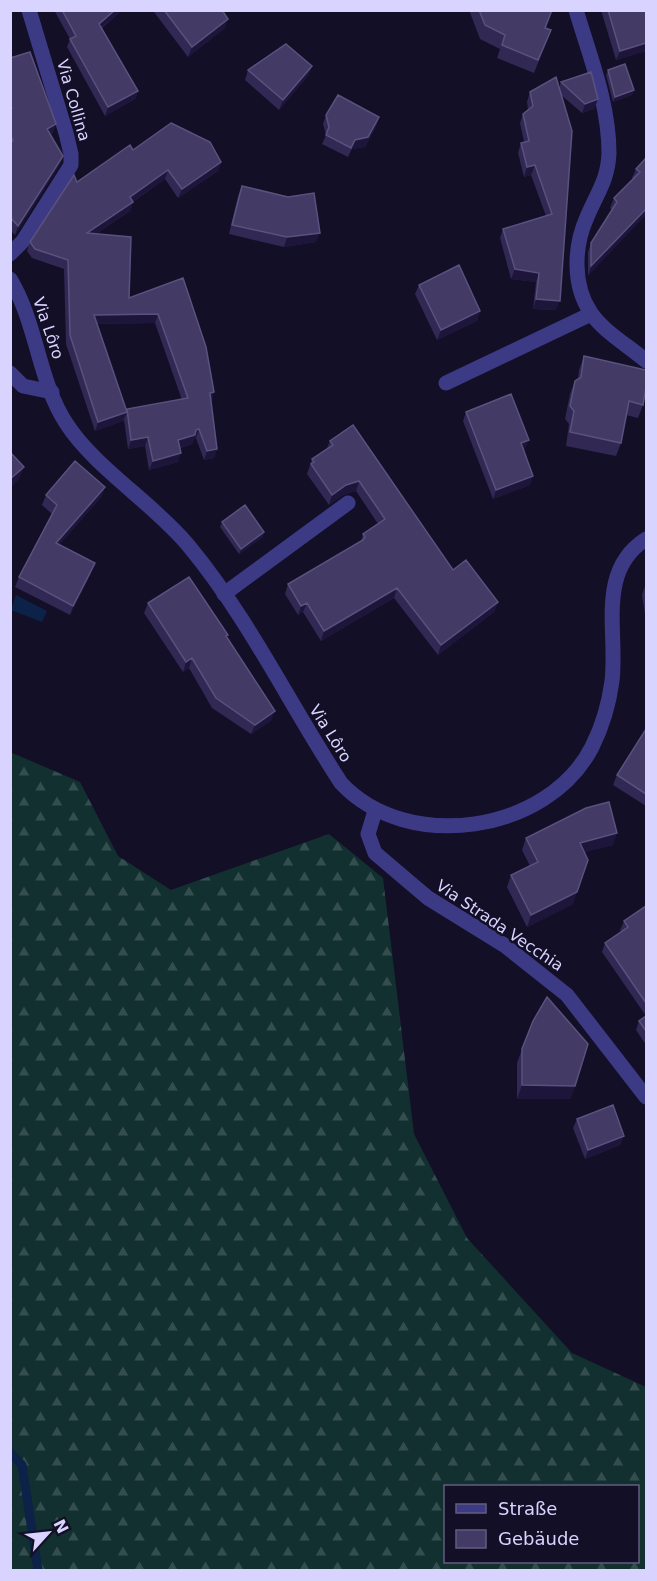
<svg xmlns="http://www.w3.org/2000/svg" width="657" height="1581" font-family="'DejaVu Sans',sans-serif">
  <defs>
    <pattern id="forest-firs" width="22" height="20" patternUnits="userSpaceOnUse" patternTransform="scale(1.5)"><rect width="22" height="20" fill="#12302f"/><path d="M5 1l3.5 6h-7zM16 11l3.5 6h-7z" fill="#344d4e"/></pattern>
  </defs>
  <rect width="100%" height="100%" fill="#130f26"/>
  <path fill="url(#forest-firs)" fill-rule="evenodd" d="M10,752L80,782L118,856L171,890L329,834L383,878L414,1134L467,1238L572,1353L646,1387V1570H11ZM446,1486H638V1562H446Z"/>
  <path fill="#0c2248" d="M16,595L47,611L42,622L11,610Z"/>
  <g fill="none" stroke-linecap="round" stroke-linejoin="round">
    <path stroke="#0c2248" stroke-width="9" d="M10,1453L22,1465L38,1570"/>
    <path stroke="#3d3a85" stroke-width="15" d="M10,373L23,386L52,392
      M446,383L591,314
      M224,594L348,503"/>
    <path stroke="#3d3a85" stroke-width="15" d="M576,10C590,57 609,104 609,153C608,180 597,193 587,217C574,246 572,285 591,313C604,332 629,346 646,361
      M10,254L23,241L71,165V154L66,133L29,10
      M375,811L368,834L375,853L428,898L504,945L567,995L646,1097"/>
    <path stroke="#3d3a85" stroke-width="15" d="M10,279C37,323 38,380 66,423C94,467 153,503 188,545C248,617 290,705 341,783C407,854 548,833 592,747C602,727 609,704 612,681C618,632 596,571 646,539"/>
  </g>
  <path fill="#312854" fill-rule="evenodd" d="M54,10H120L119,13L102,28L138,91L135,99L105,116L67,47L70,39Z
    M155,10H222L225,28L188,57L154,12Z
    M469,10H552L545,28L546,43L534,73L497,58L500,49L480,39Z
    M601,10H646V51L616,60Z
    M10,58L56,124L52,134L50,135L63,156L59,166L15,235L10,230Z
    M312,66L308,76L279,110L245,80L248,70Z
    M608,70L634,90L632,95L613,102L606,75Z
    M561,82L598,99L594,109L582,113L561,95L556,310L533,309L536,282L511,279L500,238L503,229L546,216L531,175L524,177L518,153L521,143L524,142L520,123L523,114L528,110L527,102L530,92L559,88Z
    M326,115L379,117L376,126L365,147L352,149L348,157L322,144L326,135L323,124Z
    M133,150L221,162L218,171L178,198L165,179L133,202L130,211L96,234L129,298L183,278L214,392L211,401L217,449L214,458L204,460L196,438L194,439L192,444L180,448L178,462L149,470L145,446L128,449L124,420L123,421L95,431L66,344L64,269L32,258L27,251L30,242L77,182ZM155,323L182,400L127,409L126,411L97,324Z
    M646,158L588,276V252L591,243L612,210L610,208L614,198L633,179L632,178L636,169Z
    M242,186L316,242L284,247L229,234L238,196Z
    M419,285L480,311L477,321L437,340L415,294Z
    M584,356L643,405L638,418L626,415L621,443L616,456L566,446L569,424L565,419L570,394L575,381L578,379L579,370Z
    M466,412L525,449L524,450L530,485L493,499L463,421Z
    M330,441L453,570L498,602L494,612L438,655L394,598L321,641L303,612L298,615L285,594L288,584L361,541L363,534L378,524L356,491L343,495L329,505L307,474L312,459L327,448Z
    M46,495L102,496L59,545L91,573L70,615L15,587L19,577L52,514L42,505Z
    M222,522L263,537L239,554L220,527Z
    M646,583V621L642,595Z
    M148,603L227,638L271,721L251,734L212,708L189,668L183,672L144,613Z
    M646,729V806L613,785L617,775Z
    M526,838L613,845L584,852L573,904L527,927L507,887L511,875L530,866L522,850Z
    M646,906V1045L636,1030L639,1021L646,1016L602,952L605,943L622,932L620,930L624,921Z
    M522,1049L575,1086L570,1099H517V1063Z
    M577,1119L624,1136L620,1145L585,1159L573,1128Z"/>
  <path fill="#1d163a" d="M115,10H120L119,13L96,32L99,24Z
    M228,19L225,28L188,57L192,47Z
    M646,43V51L616,60L620,51Z
    M312,66L308,76L279,110L283,100Z
    M634,90L632,95L613,102L615,97Z
    M138,91L135,99L105,116L108,107Z
    M598,99L594,109L582,113L585,104Z
    M379,117L376,126L365,147L352,149L348,157L355,140Z
    M56,124L52,134L43,139L47,129Z
    M63,156L59,166L15,235L18,226Z
    M221,162L218,171L178,198L182,189Z
    M535,165L531,175L524,177L527,167Z
    M168,170L165,179L133,202L130,211L84,242L87,233L130,197Z
    M646,209V215L588,276L591,266Z
    M320,233L316,242L284,247L287,237Z
    M515,269L539,273L536,282L511,279Z
    M536,299L560,301L556,310L533,309Z
    M480,311L477,321L437,340L441,330Z
    M158,314L155,323L91,324L94,315Z
    M214,392L211,401L210,393Z
    M127,412L123,421L95,431L98,422Z
    M199,429L196,438L194,439L192,444L175,449L178,440L196,430Z
    M148,437L145,446L128,449L131,440Z
    M529,440L525,449L517,453L521,443Z
    M217,449L214,458L204,460L207,451Z
    M181,453L178,462L149,470L153,461Z
    M24,467L19,480L10,488V479Z
    M533,476L530,485L493,499L496,490Z
    M359,481L356,491L343,495L329,505L332,495L346,485Z
    M105,487L102,496L53,552L56,543Z
    M264,532L263,537L239,554L241,549Z
    M95,563L91,573L70,615L73,606Z
    M397,588L394,598L321,641L324,631Z
    M498,602L494,612L438,655L441,645Z
    M307,603L303,612L298,615L301,606Z
    M192,658L189,668L183,672L186,662Z
    M275,711L271,721L251,734L255,725Z
    M617,833L613,845L575,855L580,843Z
    M577,892L573,904L527,927L531,915Z
    M522,1085L575,1086L570,1099H517Z
    M624,1136L620,1145L585,1159L588,1150Z"/>
  <path fill="#433a66" stroke="#5a527e" stroke-width="1.5" d="M62,10H115L99,24L138,91L108,107L70,39L76,36Z
    M164,10H222L228,19L192,47Z
    M479,10H552L545,28L551,30L538,60L502,45L505,35L485,25Z
    M608,10H646V43L620,51Z
    M286,44L312,66L283,100L248,70Z
    M30,52L56,124L47,129L63,156L18,226L10,217V143L13,141L10,134V109L12,108L10,105V58Z
    M625,64L634,90L615,97L608,70Z
    M591,72L598,99L585,104L561,82Z
    M556,77L572,131L560,301L536,299L539,273L515,269L503,229L552,214L535,165L527,167L521,143L529,141L523,114L533,106L530,92Z
    M338,95L379,117L368,137L355,140L351,148L326,135L329,127L326,115Z
    M171,123L210,142L221,162L182,189L168,170L130,197L133,202L87,233L131,237L129,298L183,278L206,347L214,392L210,393L217,449L207,451L199,429L196,430L195,435L178,440L181,453L153,461L148,437L131,440L127,409L188,398L158,314L94,315L127,412L98,422L70,335L68,260L35,249L30,242L74,175L77,182L130,145L133,150Z
    M646,158V209L591,266V243L617,202L614,198L640,172L636,169Z
    M242,186L288,197L314,193L320,233L287,237L232,225Z
    M459,265L480,311L441,330L419,285Z
    M584,356L646,370V387L643,405L629,401L621,443L570,432L574,411L570,406L575,381L581,377Z
    M511,394L529,440L521,443L533,476L496,490L466,412Z
    M353,425L453,570L466,560L498,602L441,645L397,588L324,631L307,603L301,606L288,584L363,540L365,537L363,534L385,519L359,481L346,485L332,495L311,464L314,462L312,459L333,445L330,441Z
    M10,452L24,467L10,479Z
    M75,461L105,487L56,543L95,563L73,606L19,577L57,505L46,495Z
    M245,505L264,532L241,549L222,522Z
    M189,577L228,635L226,636L275,711L255,725L216,698L192,658L186,662L148,603Z
    M646,729V794L617,775Z
    M609,802L617,833L580,843L588,860L577,892L531,915L511,875L538,862L526,838L586,808Z
    M646,906V1003L605,943L628,927L624,921Z
    M547,997L588,1044L575,1086L522,1085V1049L533,1021Z
    M646,1016V1031L639,1021Z
    M613,1105L624,1136L588,1150L577,1119Z"/>
  <g text-anchor="middle" stroke-width="5" stroke-linejoin="round" paint-order="stroke">
    <g font-size="16" fill="#d9d4ff" stroke="#130f26">
      <text transform="translate(74 100) rotate(74)" y="6">Via Collina</text>
      <text transform="translate(49 328) rotate(71)" y="6">Via Lôro</text>
      <text transform="translate(331 733) rotate(58)" y="6">Via Lôro</text>
      <text transform="translate(500 925) rotate(34)" y="6">Via Strada Vecchia</text>
    </g>
  </g>
  <rect width="657" height="1581" fill="none" stroke="#d9d4ff" stroke-width="24"/>
  <rect x="444" y="1485" width="195" height="78" fill="#130f26" stroke="#625e7d" stroke-width="1.5"/>
  <rect x="456" y="1504" width="30" height="9" fill="#3d3a85" stroke="#625e7d" stroke-width="1.5"/>
  <text x="498" y="1515" font-size="18" fill="#d9d4ff">Straße</text>
  <rect x="456" y="1530" width="30" height="18" fill="#433a66" stroke="#625e7d" stroke-width="1.5"/>
  <text x="498" y="1545" font-size="18" fill="#d9d4ff">Gebäude</text>
  <g transform="translate(48 1533) rotate(63)" stroke="#130f26" stroke-width="4.5" paint-order="stroke">
  <path d="M0-4.5L10 22L0 15L-10 22Z" fill="#d9d4ff"/>
  <text y="-9" font-size="16" font-weight="bold" text-anchor="middle" fill="#d9d4ff">N</text>
  </g>
</svg>
